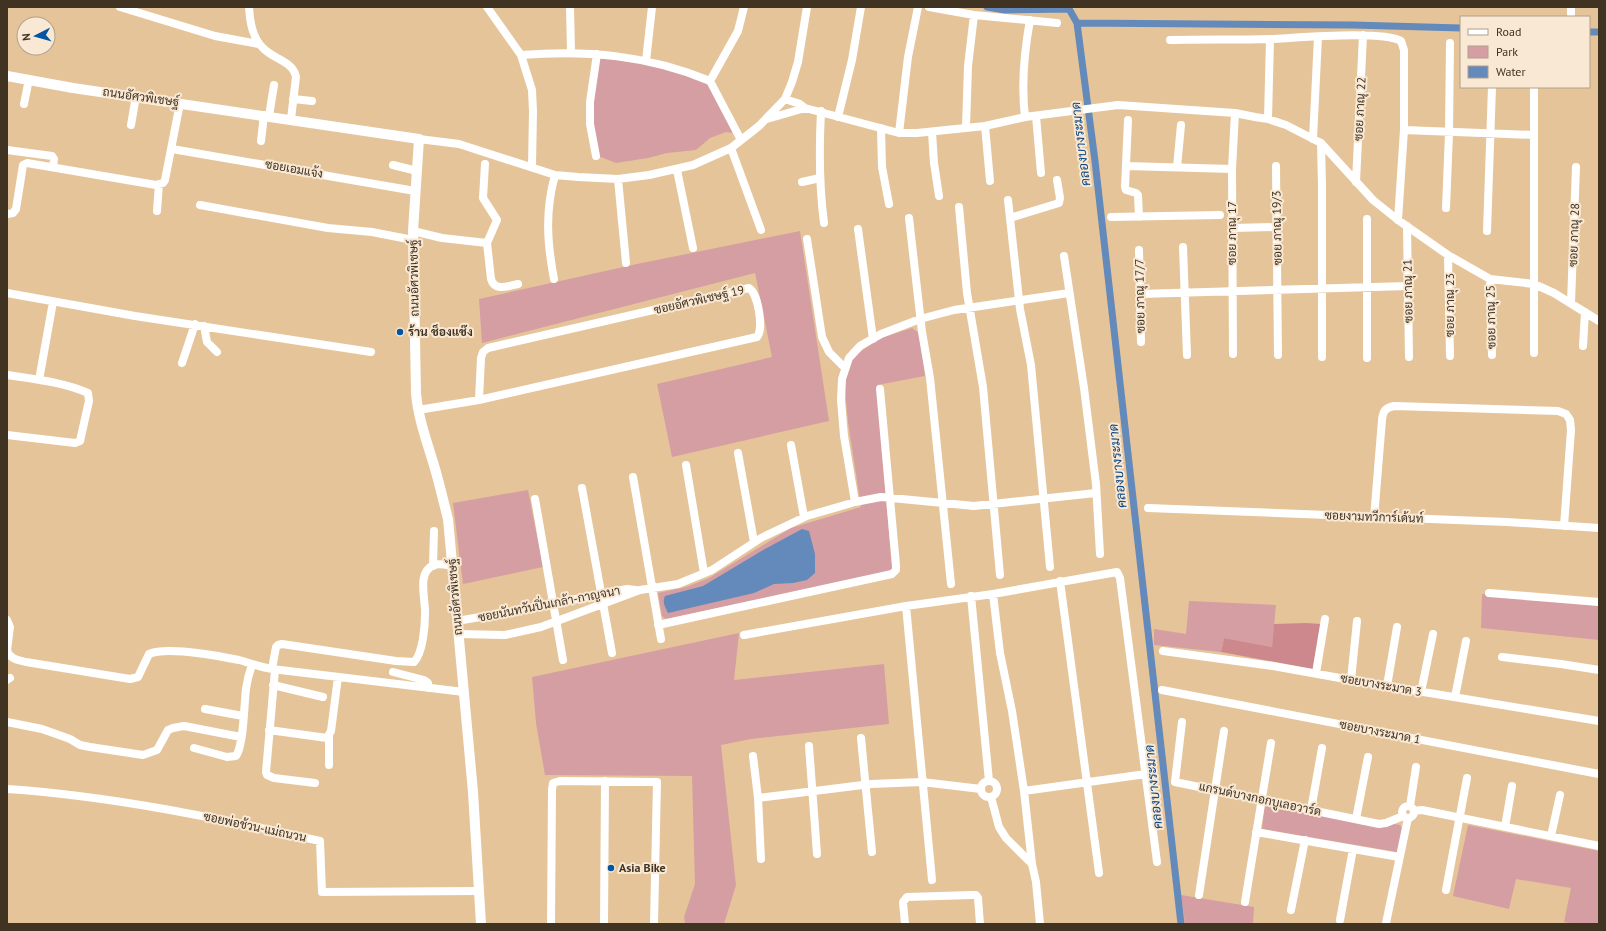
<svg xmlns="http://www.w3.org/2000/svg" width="1606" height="931" font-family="'PT Sans',Sarabun,sans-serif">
  <rect width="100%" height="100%" fill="#e5c49a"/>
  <path fill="#d59ea2" d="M599,57L649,64L709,77L733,133L726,132L710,138L696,150L667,153L648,158L616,163L598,156L593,123V101Z
    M800,231L829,421L672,457L657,384L772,357L755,273L482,343L479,299L637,264Z
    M912,328L919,333L925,376L877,385L892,570L887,573L666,619L662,616L658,593L686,587L709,578L791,528L861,507L848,422L844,379L852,358L878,339Z
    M528,490L543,567L463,584L453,503Z
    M1482,594L1599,606V640L1481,628Z
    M1189,601L1276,605L1272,647L1224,638L1221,652L1154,645V629L1186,634Z
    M739,633L734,680L884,664L889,724L751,739L721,745L736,885L724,924H685L684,917L695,884L692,776L545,775L536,723L532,677Z
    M1265,803L1400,825L1403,830L1397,852L1262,829Z
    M1468,825L1599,851V924H1574L1564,922L1571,888L1516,879L1509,909L1453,896Z
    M1181,895L1254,907L1253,924H1185Z"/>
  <path fill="#cd888e" d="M1306,623L1321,624L1313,669L1221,652L1224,638L1272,647L1274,624Z"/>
  <path fill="#638aba" d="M802,529L809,531L815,554V573L807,580L793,583L774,584L754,593L668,613C665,607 662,602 665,596L703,586L765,549Z"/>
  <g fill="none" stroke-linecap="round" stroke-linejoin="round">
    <path stroke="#638aba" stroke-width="7" d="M987,7L1005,10L1069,9
      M1068,7L1077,23L1095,161L1181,924
      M1077,23L1353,25L1461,28
      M1589,32H1599"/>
    <path stroke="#fff" stroke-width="8" d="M120,7L215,36L259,44
      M249,7C250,22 252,37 263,48C273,59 293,61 296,77L291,119
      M487,7L521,55L532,90L533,111L532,166
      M570,7L571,52
      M929,7L974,15L1057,23
      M1571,14V7
      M1170,40C1203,39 1237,40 1270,39C1296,38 1382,30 1401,41L1404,50V130L1398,220
      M521,55C587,50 648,55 710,81L738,31L744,7
      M646,61L652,7
      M710,81L741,140
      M293,99L312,101
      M785,99L800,104L805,108L899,133H917L985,126L1025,117L1118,105L1235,113L1255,117L1268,119L1286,125L1321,143L1373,200L1398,220L1448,255L1490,279L1534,284L1554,293L1599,321
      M24,104L29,79
      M821,111C819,149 819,185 824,223
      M269,116L274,85
      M1036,116L1041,173
      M838,117L852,60L861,7
      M1025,117C1021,84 1024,53 1030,20
      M767,119L805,108
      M1268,119L1270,39
      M1128,120L1125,187L1126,190L1136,193L1138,195L1139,217
      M131,125L136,96
      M985,126L990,181
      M966,127L968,66L974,15
      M881,128L882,167L889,204
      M1404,130L1534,135
      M932,132L934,163L939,196
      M899,133L908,57L918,7
      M419,139L459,144L555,175L578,177L618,179L649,175L693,165L731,148L759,126L785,99L792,82L798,62L807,7
      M1313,139L1318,37
      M261,141L264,115
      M1321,143L1322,185V357
      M731,148L761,230
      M172,149L415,191
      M7,150L52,156L54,159L53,167
      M596,156L590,124V102L597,54
      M485,164L483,198L497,220L487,243L491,279C495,292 508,286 518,284
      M393,165L417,171
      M1126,166L1232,169
      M1276,166L1278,355
      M1177,167L1181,125
      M677,170L693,248
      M618,179L626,263
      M802,182L820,178
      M1356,182L1363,35
      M1008,200L1020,309L1031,365L1050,567
      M200,205L328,228L372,232L413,240
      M959,207L967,293L983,387L1000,575
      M1446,208L1449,133L1450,43
      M157,211L159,184
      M7,214L13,213L16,209L23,165L27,163L156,185L163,183L165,180L180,103
      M1111,217L1220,215
      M909,218L922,332L930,378L951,584
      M1010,218L1059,203L1060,198L1057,180
      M1407,226L1409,357
      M1232,228L1276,227
      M858,229L873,339
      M413,231L442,238L487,243
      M1487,231L1492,87
      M807,239L822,337L829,352L845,368
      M1183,247L1187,355
      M1139,250L1141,342
      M1448,255L1450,356
      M1064,256L1084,388L1096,484L1100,554
      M554,279C547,242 545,211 555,175
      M1490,279L1492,355
      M7,293L135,316L371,352
      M1140,294L1408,286
      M1571,303L1576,167
      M204,326L207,342L217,352
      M1583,346L1585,312
      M1534,353V87
      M1233,354L1232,169L1235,113
      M1367,358V219
      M182,363L195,324
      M7,375C33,379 63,382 88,393L89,401L80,441L75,443L7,435
      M39,380L53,302
      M418,410L479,400L757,337C764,329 758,293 749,288L488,348L483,352L481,358L479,400
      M791,445L804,517
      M738,453L754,542
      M686,465L704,573
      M633,477L661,639
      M582,488L612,653
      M535,499L563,660
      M855,502L844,436L841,400L842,379L849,358L860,346L881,334L920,319L954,310L1069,293
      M1148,508L1507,522L1599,528
      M1374,518L1382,420C1383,411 1385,408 1394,406L1558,411L1566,414L1570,420L1571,430L1564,526
      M433,566L434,531
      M1060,581L1099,873
      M1489,593L1599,602
      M993,594L1000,653L1012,711L1024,791L1032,864
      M971,596L989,781
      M906,606L932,880
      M7,620L10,627L7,650
      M457,621L521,610L627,589L636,590
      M658,625L892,574L896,570V565L880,389
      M458,634L505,635L541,627L640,590L678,584L712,570L761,538L807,516L855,502L881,497L974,506L1096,493
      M744,635L906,606L993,594L1117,572L1120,578L1157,862
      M7,650C9,659 18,660 26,662L130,679L138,677L149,654C167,646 219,656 239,660C250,663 260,667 272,669L464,692
      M1163,651L1273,666L1351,680L1599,721
      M1502,657L1561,664L1599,670
      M272,669L276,647L278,645L282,644L396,661L414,662C423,653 425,626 425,614C426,600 416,572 434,565C439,563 447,565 453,566
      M275,670L266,772L267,775L274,778L315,783
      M393,672L424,680L428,683V688
      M1316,673L1325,619
      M7,680L10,678
      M1351,680L1357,621
      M273,685L323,697
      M1387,686L1397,627
      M1162,690L1599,774
      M1421,692L1433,634
      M1455,697L1466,641
      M205,709L243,716
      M7,722L42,729L70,739L80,745L90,747L143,755L157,750L168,730L173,728L184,726L241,737
      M1182,722L1175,782L1379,824L1386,823L1403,816
      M269,730L327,738L331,731L338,677
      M329,736V765
      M861,738L872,852
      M809,746L817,854
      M194,748L227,757L236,756C244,745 244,704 246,689C247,681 249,673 252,665
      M753,756L758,798L761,859
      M981 789a8 8 0 1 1 16 0a8 8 0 1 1-16 0Z
      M7,789C112,796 217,818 320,841L322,892L479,891
      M1024,791L1146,774
      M991,797L999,827L1006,838L1032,864L1036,882L1040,924
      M758,798L871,784L922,782L981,789
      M1402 812a6 6 0 1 1 12 0a6 6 0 1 1-12 0Z
      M1410,806L1416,767
      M1311,810L1322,748
      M1414,811L1422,810L1599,846
      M1356,819L1368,757
      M1505,827L1512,786
      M1256,832L1399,857
      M1551,836L1560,795
      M1446,890L1467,778
      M1199,895L1224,731
      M1245,902L1271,743
      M1291,910L1305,840
      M1340,920L1353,849
      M1386,923L1408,818
      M551,924L552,790L553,783L560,781L657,782L654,924
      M604,924L605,781
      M905,924L903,902L907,897L972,895H976L978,898L980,924"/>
    <path stroke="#fff" stroke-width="10" d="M7,76L73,88L419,139L413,231L416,393C418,417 426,439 433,462C439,481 443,500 448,519L473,792L481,924"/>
  </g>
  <g fill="#0155a3" stroke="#f9e8d3" stroke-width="1.5">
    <circle cx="400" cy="332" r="4"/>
    <circle cx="611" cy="868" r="4"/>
  </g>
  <g text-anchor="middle" stroke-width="4" stroke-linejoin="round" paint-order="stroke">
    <g font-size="12" fill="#403322" stroke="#f9e8d3">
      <text transform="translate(141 97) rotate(8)" y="4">ถนนอัศวพิเชษฐ์</text>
      <text transform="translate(1360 109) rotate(-87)" y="4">ซอย ภาณุ 22</text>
      <text transform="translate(294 169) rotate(10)" y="4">ซอยเอมแจ้ง</text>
      <text transform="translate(1277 228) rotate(-91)" y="4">ซอย ภาณุ 19/3</text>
      <text transform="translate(1232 233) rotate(-90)" y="4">ซอย ภาณุ 17</text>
      <text transform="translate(1574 235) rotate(-88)" y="4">ซอย ภาณุ 28</text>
      <text transform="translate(414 278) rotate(-91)" y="4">ถนนอัศวพิเชษฐ์</text>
      <text transform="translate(1408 291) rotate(-91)" y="4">ซอย ภาณุ 21</text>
      <text transform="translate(1140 296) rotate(-91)" y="4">ซอย ภาณุ 17/7</text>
      <text transform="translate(699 300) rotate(-13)" y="4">ซอยอัศวพิเชษฐ์ 19</text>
      <text transform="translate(1450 305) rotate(-90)" y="4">ซอย ภาณุ 23</text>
      <text transform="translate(1491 317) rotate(-91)" y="4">ซอย ภาณุ 25</text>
      <text transform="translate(1374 517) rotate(2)" y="4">ซอยงามทวีการ์เด้นท์</text>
      <text transform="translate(455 597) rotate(-95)" y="4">ถนนอัศวพิเชษฐ์</text>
      <text transform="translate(549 604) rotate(-11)" y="4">ซอยนันทวันปิ่นเกล้า-กาญจนา</text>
      <text transform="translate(1381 685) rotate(10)" y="4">ซอยบางระมาด 3</text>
      <text transform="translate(1380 732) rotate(11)" y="4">ซอยบางระมาด 1</text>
      <text transform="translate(1260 799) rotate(12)" y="4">แกรนด์บางกอกบูเลอวาร์ด</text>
      <text transform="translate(255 827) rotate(12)" y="4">ซอยพ่อช้วน-แม่ถนวน</text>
    </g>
    <g font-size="12" font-weight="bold" fill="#403322" stroke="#f9e8d3" text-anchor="start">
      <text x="408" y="336">ร้าน ช็องแช๊ง</text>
      <text x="619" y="872">Asia Bike</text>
    </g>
    <g font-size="13" font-style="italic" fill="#0f4883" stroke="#f9e8d3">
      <text transform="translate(1080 144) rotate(-97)" y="5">คลองบางระมาด</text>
      <text transform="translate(1117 466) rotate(-96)" y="5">คลองบางระมาด</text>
      <text transform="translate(1153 787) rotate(-96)" y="5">คลองบางระมาด</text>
    </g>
  </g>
  <rect width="1606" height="931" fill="none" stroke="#403322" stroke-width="16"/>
  <rect x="1460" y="16" width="130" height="72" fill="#f9e8d3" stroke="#afa08c"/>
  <rect x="1468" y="29" width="20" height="6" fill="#ffffff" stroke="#afa08c"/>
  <text x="1496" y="36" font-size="12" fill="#403322">Road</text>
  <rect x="1468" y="46" width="20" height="12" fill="#d59ea2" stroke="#afa08c"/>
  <text x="1496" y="56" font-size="12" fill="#403322">Park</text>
  <rect x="1468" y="66" width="20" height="12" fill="#638aba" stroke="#afa08c"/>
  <text x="1496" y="76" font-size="12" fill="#403322">Water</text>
  <g transform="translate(36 36) rotate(264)"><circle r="19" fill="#f9e8d3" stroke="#afa08c"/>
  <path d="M0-3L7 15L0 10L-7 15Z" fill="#0155a3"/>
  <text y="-6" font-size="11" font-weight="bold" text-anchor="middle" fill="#403322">N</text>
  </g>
</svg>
